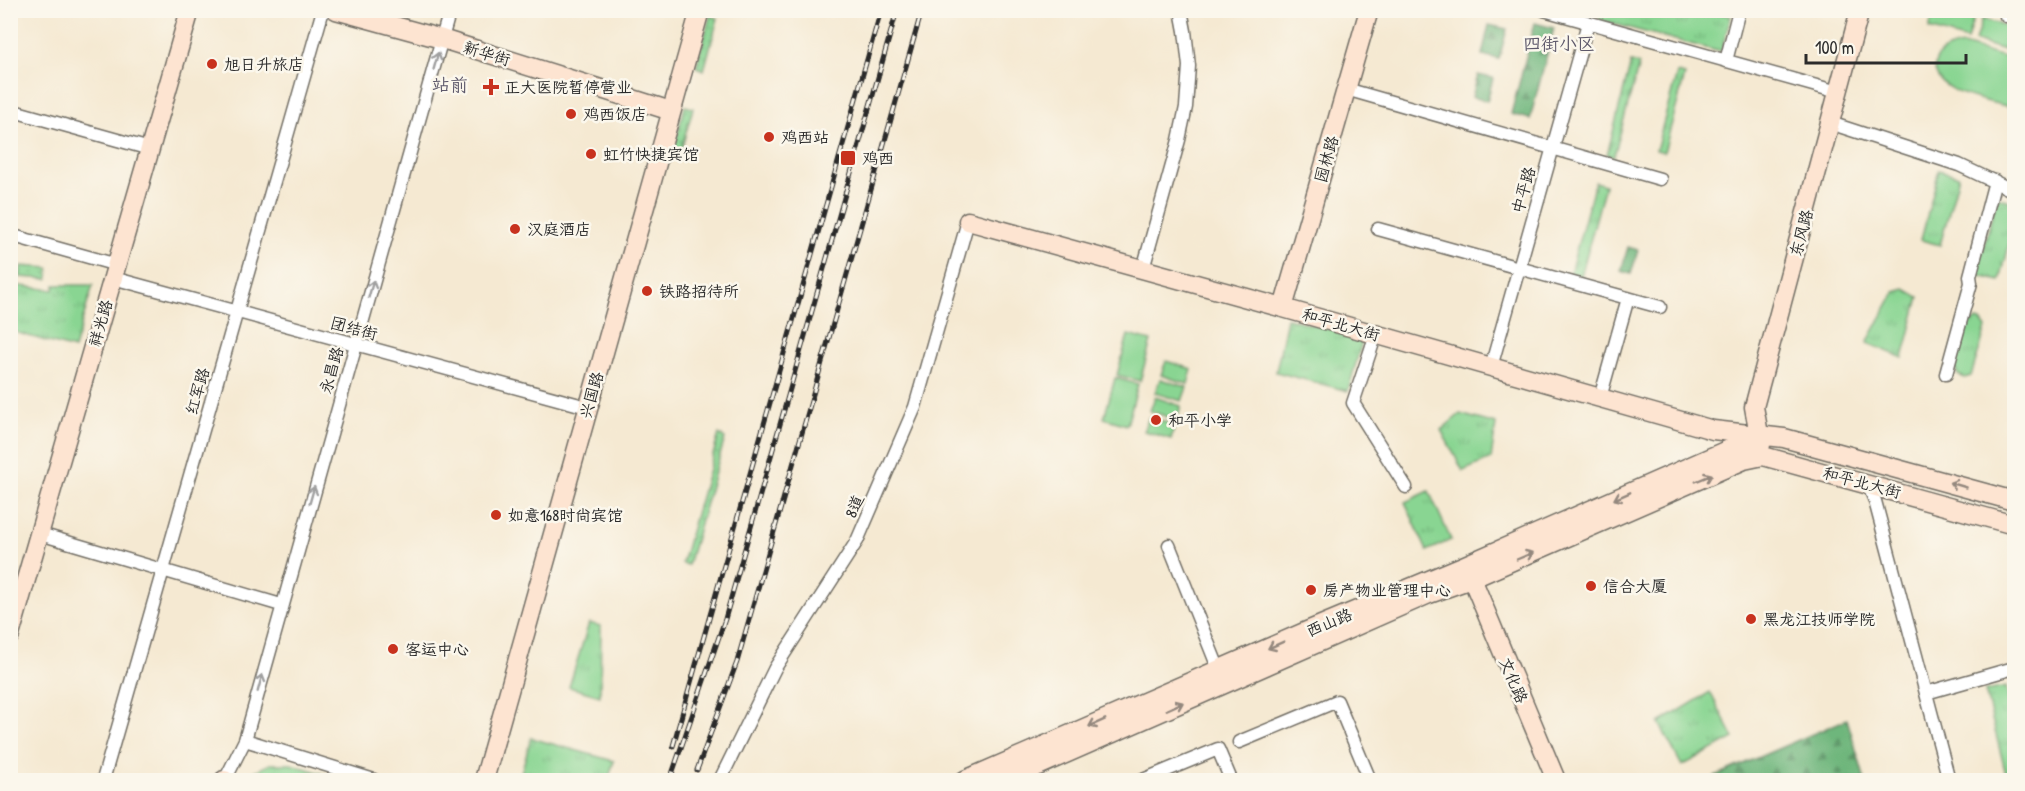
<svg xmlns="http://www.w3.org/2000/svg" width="2025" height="791" font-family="'Patrick Hand','LXGW WenKai TC',sans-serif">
  <defs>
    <pattern id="grass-dots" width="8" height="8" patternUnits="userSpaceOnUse" patternTransform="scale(1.5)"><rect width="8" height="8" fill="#89d592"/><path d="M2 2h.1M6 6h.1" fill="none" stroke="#76b77e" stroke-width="1.8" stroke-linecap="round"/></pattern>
    <pattern id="forest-firs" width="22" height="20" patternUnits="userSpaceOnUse" patternTransform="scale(1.5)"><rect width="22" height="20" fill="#6eb67c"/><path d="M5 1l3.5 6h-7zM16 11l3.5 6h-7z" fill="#5b9466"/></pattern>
    <pattern id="park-tufts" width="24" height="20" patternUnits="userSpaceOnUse" patternTransform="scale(1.5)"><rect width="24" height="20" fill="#89d592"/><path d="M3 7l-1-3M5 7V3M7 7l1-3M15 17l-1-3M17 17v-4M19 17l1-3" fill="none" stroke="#76b77e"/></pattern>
  </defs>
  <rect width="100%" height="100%" fill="#fbf7ec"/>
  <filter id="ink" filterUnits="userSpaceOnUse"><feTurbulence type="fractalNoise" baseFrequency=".0167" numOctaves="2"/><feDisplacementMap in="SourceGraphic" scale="12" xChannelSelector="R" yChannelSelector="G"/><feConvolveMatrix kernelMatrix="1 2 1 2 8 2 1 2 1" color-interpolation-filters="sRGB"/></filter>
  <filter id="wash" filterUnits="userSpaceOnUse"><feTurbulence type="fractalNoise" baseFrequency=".008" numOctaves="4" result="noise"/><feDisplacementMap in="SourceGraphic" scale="24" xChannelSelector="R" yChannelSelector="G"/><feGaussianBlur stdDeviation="1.35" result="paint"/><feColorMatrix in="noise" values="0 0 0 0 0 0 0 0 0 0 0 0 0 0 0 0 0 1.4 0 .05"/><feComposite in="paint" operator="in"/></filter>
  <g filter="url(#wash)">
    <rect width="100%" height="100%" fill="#f5e9d2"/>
    <path fill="url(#grass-dots)" stroke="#5a805e" stroke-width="1.5" d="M710,16L718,18L704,70L696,67Z
      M685,106L693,108L679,157L672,155Z
      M21,266L49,268L48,279L20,277Z
      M719,434L725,438L688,565L682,563Z"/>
    <path fill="url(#forest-firs)" stroke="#4c7054" stroke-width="1.5" d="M1535,23L1554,28L1530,119L1511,114Z
      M1489,25L1507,29L1499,59L1482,55Z
      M1478,75L1493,78L1487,101L1472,97Z
      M1628,247L1638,250L1631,274L1621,271Z
      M1847,719L1865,780H1716L1715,776Z"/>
    <path fill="url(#park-tufts)" stroke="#5a805e" stroke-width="1.5" d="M1601,10L1710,11L1731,16L1721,52L1599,20Z
      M1631,62L1639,64L1614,156L1607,155Z
      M1677,73L1685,75L1664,152L1656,150Z
      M1939,170L1959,176L1940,245L1921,240Z
      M1595,182L1605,185L1581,276L1570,273Z
      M1997,197L2014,202V225L2000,281L1976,275Z
      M13,285L54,290L55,285H93L74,349L11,331Z
      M1905,289L1919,297L1903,358L1867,343L1895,292Z
      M1287,318L1363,338L1348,391L1276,372Z
      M1977,320L1981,321L1986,328L1971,376L1965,378L1958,375L1954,367L1969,322Z
      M1460,414L1496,424L1491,459L1463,471L1441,430Z
      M1429,491L1451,540L1427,551L1405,502Z
      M589,623L601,626L600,696L569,687Z
      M2006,687L2014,723V776L2007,778L1985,691Z
      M1710,692L1734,738L1682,766L1659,723Z
      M531,738L614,761L608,780H519Z
      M270,764H291L344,780H243L249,774Z"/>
    <path fill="#89d592" stroke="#5a805e" stroke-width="1.5" d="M1934,11H1955L1974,16L1967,40L1929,29Z
      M1982,19L2011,27L2004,50L1975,41Z
      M1963,45L2014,60V108C1993,102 1932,94 1935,65C1936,51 1951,47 1963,45Z
      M1128,335L1151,341L1140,381L1117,375Z
      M1166,361L1192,369L1188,384L1161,375Z
      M1115,378L1138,384L1127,425L1104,418Z
      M1160,379L1187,387L1182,401L1155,393Z
      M1155,397L1181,406L1177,420L1150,411Z
      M1149,417L1175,425L1171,439L1144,431Z"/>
  </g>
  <g filter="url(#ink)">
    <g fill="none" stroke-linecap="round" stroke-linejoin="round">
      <defs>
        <path id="street" d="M1544,10L1838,92
          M2006,16L2008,10
          M1726,61L1739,10
          M1346,89L1660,179
          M10,110L150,149
          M1830,123L1959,165L2014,191
          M1378,229L1660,307
          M10,235L117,265
          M1143,269L1179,140L1186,107L1189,66L1185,31L1181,10
          M113,278L587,407
          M1376,334L1353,403L1406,487
          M1491,367L1588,23
          M1946,374L1971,283L1970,276L1995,181
          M1600,398L1628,298
          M1868,484L1875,501L1949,780
          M40,534L281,605
          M1169,545L1219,670
          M1926,693L2014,668
          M245,740L374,780
          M1239,742L1337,701L1370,780
          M103,780L323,10
          M225,780L245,740L450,10
          M720,780L775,668L857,541L915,407L968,221
          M1143,780L1218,749L1231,780"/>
        <path id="secondary" d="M336,10L442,39L671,111
          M968,221L1283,308L1713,430L1784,438L2014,501
          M1283,308L1369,10
          M1761,445L1754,407L1860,10
          M1754,451L1763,456L2014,525
          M1468,569L1556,780
          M10,635L190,10
          M224,780H225
          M484,780L700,10
          M965,780L1307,631L1465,565L1759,436
          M1006,780L1429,594L1471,579L1744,460L1763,456"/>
      </defs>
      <use href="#street" stroke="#726e65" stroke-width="15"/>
      <use href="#secondary" stroke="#726e65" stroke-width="21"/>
      <use href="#street" stroke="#fff" stroke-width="12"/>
      <use href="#secondary" stroke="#fde4d1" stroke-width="18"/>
      <defs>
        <path id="rail" d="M673,746L881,10
          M697,770L737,662L922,10
          M670,780L725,619L897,10"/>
      </defs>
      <use href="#rail" stroke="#2b2b2b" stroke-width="5"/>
      <use href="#rail" stroke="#fbf7ec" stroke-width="3" stroke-dasharray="9" stroke-linecap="butt"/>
    </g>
    <defs><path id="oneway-shaft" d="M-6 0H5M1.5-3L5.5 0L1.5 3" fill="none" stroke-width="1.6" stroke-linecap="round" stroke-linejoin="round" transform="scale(1.5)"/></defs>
    <g stroke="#a0a0a0">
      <use href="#oneway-shaft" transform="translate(436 61) rotate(-74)"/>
      <use href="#oneway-shaft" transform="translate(371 289) rotate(-74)"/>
      <use href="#oneway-shaft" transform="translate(312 495) rotate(-74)"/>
      <use href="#oneway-shaft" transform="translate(260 683) rotate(-75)"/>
    </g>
    <g stroke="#94887e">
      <use href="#oneway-shaft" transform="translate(1704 478) rotate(-23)"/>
      <use href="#oneway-shaft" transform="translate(1958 485) rotate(-164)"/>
      <use href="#oneway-shaft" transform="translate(1622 496) rotate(156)"/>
      <use href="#oneway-shaft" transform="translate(1525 556) rotate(-23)"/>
      <use href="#oneway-shaft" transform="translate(1276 645) rotate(156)"/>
      <use href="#oneway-shaft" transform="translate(1175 706) rotate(-24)"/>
      <use href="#oneway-shaft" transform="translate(1097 723) rotate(156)"/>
    </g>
  </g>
  <g fill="#c8321e" stroke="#fbf7ec" stroke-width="2">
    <circle cx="212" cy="64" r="6"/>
    <path d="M488 78h6v6h6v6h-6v6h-6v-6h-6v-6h6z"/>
    <circle cx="571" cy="114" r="6"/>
    <circle cx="769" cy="137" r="6"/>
    <circle cx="591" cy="154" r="6"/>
    <rect x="840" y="150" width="16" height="16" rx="3"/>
    <circle cx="515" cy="229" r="6"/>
    <circle cx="647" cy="291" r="6"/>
    <circle cx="1156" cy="420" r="6"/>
    <circle cx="496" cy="515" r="6"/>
    <circle cx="1591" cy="586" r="6"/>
    <circle cx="1311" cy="590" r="6"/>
    <circle cx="1751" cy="619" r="6"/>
    <circle cx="393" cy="649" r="6"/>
  </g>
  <g text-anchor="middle" stroke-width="5" stroke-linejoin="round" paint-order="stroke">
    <g font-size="16" fill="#2b2b2b" stroke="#fbf7ec">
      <text transform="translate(487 53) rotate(17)" y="6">新华街</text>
      <text transform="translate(1326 159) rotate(-74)" y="6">园林路</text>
      <text transform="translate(1523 190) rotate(-74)" y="6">中平路</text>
      <text transform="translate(1801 233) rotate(-75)" y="6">东风路</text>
      <text transform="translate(100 323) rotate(-74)" y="6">祥光路</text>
      <text transform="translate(1341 324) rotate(16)" y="6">和平北大街</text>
      <text transform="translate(354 328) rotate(15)" y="6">团结街</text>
      <text transform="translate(331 370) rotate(-74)" y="6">永昌路</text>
      <text transform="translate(197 391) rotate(-74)" y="6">红军路</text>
      <text transform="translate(591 395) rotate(-74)" y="6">兴国路</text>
      <text transform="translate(1862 482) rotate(15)" y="6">和平北大街</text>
      <text transform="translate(854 506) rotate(-67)" y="6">8道</text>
      <text transform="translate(1329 622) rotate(-23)" y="6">西山路</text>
      <text transform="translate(1514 680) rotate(67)" y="6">文化路</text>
    </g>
    <g font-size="16" fill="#2b2b2b" stroke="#fbf7ec" text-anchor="start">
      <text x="224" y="70">旭日升旅店</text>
      <text x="504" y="93">正大医院暂停营业</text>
      <text x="583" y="120">鸡西饭店</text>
      <text x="781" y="143">鸡西站</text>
      <text x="603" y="160">虹竹快捷宾馆</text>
      <text x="862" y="164">鸡西</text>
      <text x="527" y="235">汉庭酒店</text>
      <text x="659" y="297">铁路招待所</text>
      <text x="1168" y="426">和平小学</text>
      <text x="508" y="521">如意168时尚宾馆</text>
      <text x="1603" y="592">信合大厦</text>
      <text x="1323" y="596">房产物业管理中心</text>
      <text x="1763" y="625">黑龙江技师学院</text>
      <text x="405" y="655">客运中心</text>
    </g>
    <g font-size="18" fill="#5e596b" stroke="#fbf7ec">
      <text x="1559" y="50">四街小区</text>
      <text x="450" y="91">站前</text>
    </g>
  </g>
  <rect width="2025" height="791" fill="none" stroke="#fbf7ec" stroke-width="36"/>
  <path d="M1806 54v9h160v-9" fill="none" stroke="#2b2b2b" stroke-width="3"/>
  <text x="1815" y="54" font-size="18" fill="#2b2b2b" stroke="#fbf7ec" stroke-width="4.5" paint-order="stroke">100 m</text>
</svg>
